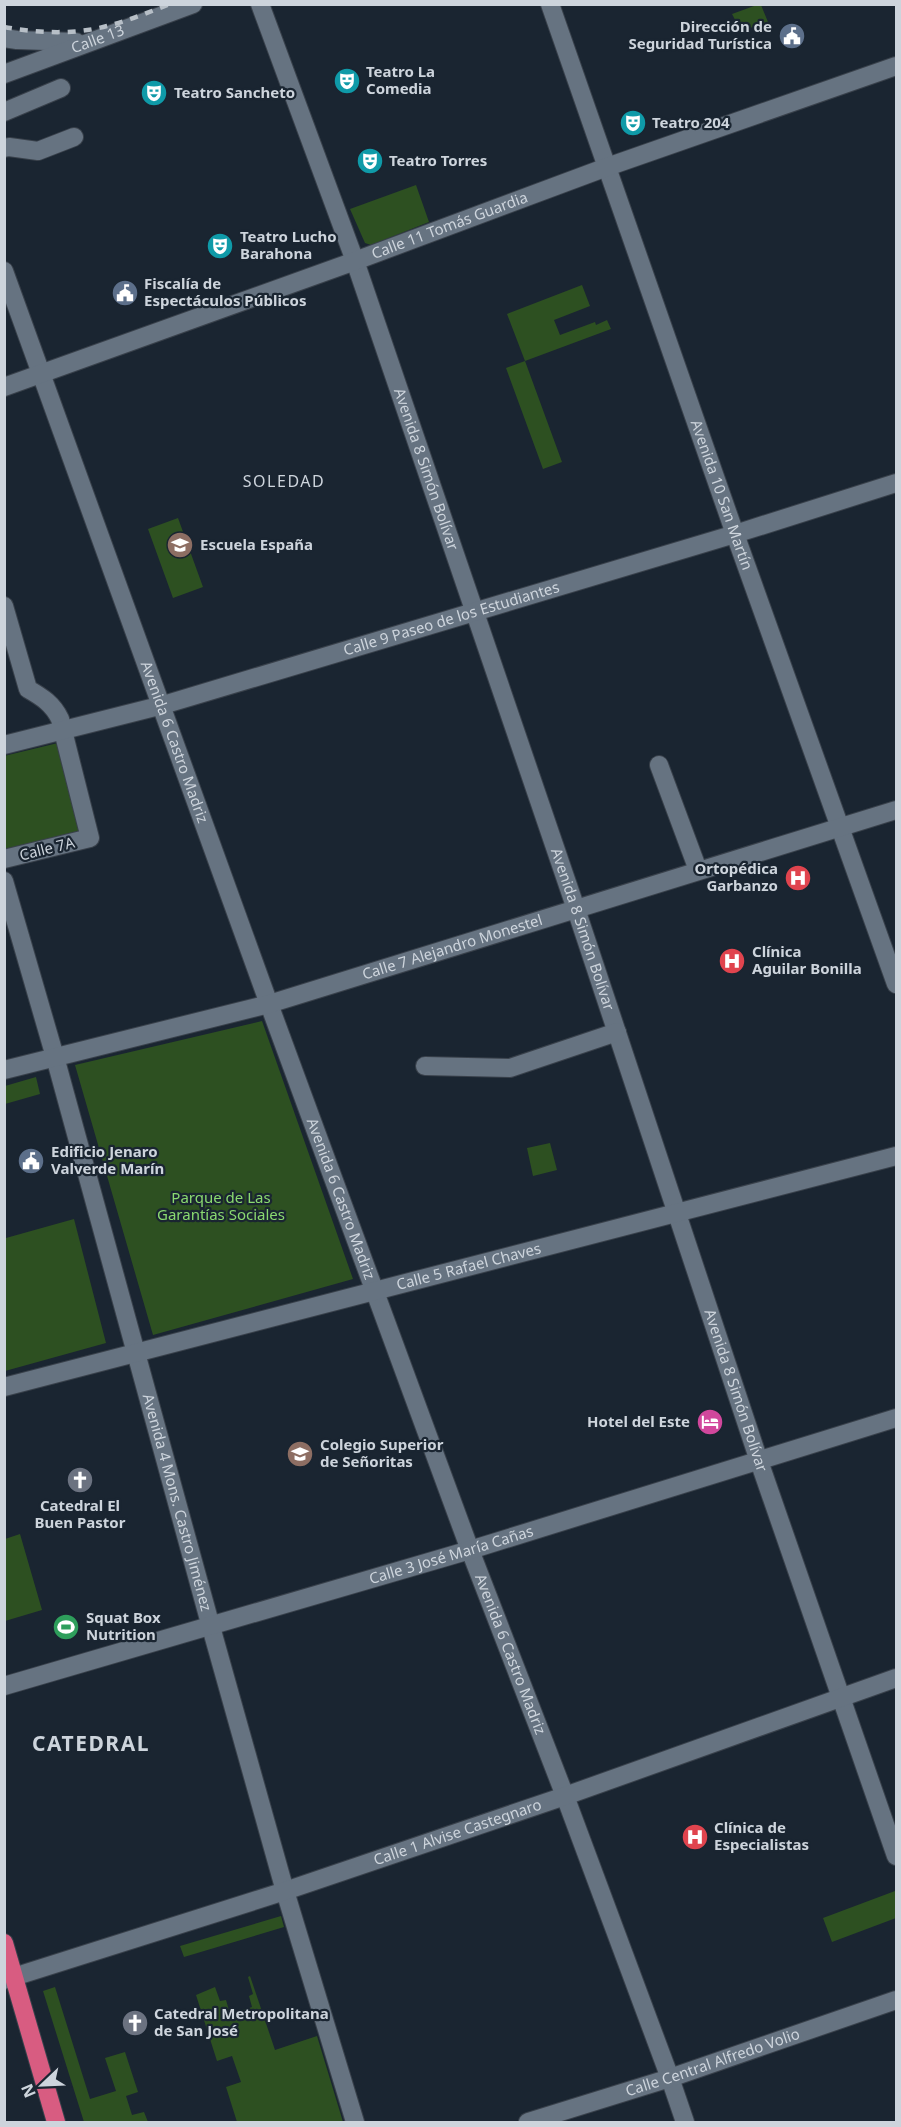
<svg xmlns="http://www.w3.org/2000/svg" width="901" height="2127" font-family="'Noto Sans',sans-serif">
  <rect width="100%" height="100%" fill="#1a2531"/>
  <path fill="#2d5021" d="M754,5H761L768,22L741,31L732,14L754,6Z
    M416,185L429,222L371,245L365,243L350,209Z
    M582,285L590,306L554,320L560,335L595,322L596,325L607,320L611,329L525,361L562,462L543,469L506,368L525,361L507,314Z
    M178,518L203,587L173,598L148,529Z
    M58,743L80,836L5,854L4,756Z
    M262,1021L353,1279L153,1335L75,1065Z
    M36,1077L40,1094L5,1104V1086Z
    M550,1143L557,1170L533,1176L527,1148Z
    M74,1219L106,1343L5,1371V1232L6,1238Z
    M20,1534L42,1610L5,1621V1539Z
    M895,1891L896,1918L832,1942L823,1918Z
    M281,1916L284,1927L184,1957L180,1946Z
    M250,1976L275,2050L317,2036L343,2122H237L226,2087L241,2082L232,2056L217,2061L196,1995L215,1987L220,2001L226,2000L230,2014L252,2007L249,1996L253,1994L248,1977Z
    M55,1987L90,2099L116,2091L105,2058L125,2052L138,2092L126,2096L132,2115L144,2112L148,2122H84L43,1991Z"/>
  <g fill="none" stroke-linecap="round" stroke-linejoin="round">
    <defs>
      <g id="minor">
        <path id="s1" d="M260,4L355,261L576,909L759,1461L896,1856"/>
        <path id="s2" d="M550,4L735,534L896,984"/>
        <path d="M4,38L17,40L76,42"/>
        <path id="s3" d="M4,74L193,4"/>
        <path d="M4,112L61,88"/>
        <path d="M4,148L9,147L38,151L74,137"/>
        <path id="s4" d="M4,271L269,1004L470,1550L565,1796L670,2078L685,2122"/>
        <path id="s5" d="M4,387L355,261L607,167L896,66"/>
        <path d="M4,606L28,689C42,697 53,704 60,719L90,838L4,859"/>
        <path id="s6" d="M4,745L163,705L735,534L896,483"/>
        <path d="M659,765L698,870"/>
        <path id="s7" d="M4,881L55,1057L211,1627L285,1891L355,2122"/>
        <path d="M425,1066L510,1068L617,1032"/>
        <path id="s8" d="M4,1070L269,1004L896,810"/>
        <path id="s9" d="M4,1387L896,1156"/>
        <path id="s10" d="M4,1686L470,1550L896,1418"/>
        <path id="s11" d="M4,1980L285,1891L565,1796L896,1678"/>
        <path id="s12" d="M528,2122L670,2078L896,2000"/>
      </g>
      <path id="highway" d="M4,1943L56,2122"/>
    </defs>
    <use href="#minor" stroke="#39414b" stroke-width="20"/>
    <use href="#highway" stroke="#39414b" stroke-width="20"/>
    <use href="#minor" stroke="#667381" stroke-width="18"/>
    <use href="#highway" stroke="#d85c81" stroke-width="18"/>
    <path stroke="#b7bfc7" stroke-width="4.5" stroke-dasharray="8 8" stroke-linecap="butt" d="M4,27C38,33 74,35 107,26C128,21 149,12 170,4"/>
  </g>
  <defs>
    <symbol id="civic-disc" viewBox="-11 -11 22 22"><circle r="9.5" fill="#5c6f8a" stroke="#1a2531"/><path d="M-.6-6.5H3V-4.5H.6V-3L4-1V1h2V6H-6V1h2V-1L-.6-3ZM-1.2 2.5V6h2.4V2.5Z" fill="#fff"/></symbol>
    <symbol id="theatre-disc" viewBox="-11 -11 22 22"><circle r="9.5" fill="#0f9aa8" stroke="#1a2531"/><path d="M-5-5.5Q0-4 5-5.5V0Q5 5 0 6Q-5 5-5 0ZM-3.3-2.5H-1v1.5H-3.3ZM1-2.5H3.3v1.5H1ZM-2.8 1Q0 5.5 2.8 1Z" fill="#fff"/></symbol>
    <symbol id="school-disc" viewBox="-11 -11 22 22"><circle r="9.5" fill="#8d6e63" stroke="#1a2531"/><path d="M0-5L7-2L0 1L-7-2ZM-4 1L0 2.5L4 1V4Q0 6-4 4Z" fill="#fff"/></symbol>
    <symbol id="hospital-disc" viewBox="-11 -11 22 22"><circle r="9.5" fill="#e0444e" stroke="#1a2531"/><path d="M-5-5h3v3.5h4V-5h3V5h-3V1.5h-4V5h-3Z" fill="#fff"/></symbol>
    <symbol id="hotel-disc" viewBox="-11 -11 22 22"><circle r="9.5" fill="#d1479c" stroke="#1a2531"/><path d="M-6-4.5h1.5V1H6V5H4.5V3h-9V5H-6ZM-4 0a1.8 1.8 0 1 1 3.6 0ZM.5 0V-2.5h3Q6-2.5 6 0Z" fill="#fff"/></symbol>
    <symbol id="church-disc" viewBox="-11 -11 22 22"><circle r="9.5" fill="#6b7280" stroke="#1a2531"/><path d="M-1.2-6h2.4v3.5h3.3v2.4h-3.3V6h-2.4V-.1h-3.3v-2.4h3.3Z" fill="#fff"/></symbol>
    <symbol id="stadium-disc" viewBox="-11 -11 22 22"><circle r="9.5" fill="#2e9e5b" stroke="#1a2531"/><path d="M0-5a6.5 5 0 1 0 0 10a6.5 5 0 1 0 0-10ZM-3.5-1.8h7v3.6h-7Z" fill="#fff"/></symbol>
  </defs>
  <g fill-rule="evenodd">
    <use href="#civic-disc" x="777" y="21" width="30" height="30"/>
    <use href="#theatre-disc" x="332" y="66" width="30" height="30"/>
    <use href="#theatre-disc" x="139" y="78" width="30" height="30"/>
    <use href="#theatre-disc" x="618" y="108" width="30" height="30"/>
    <use href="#theatre-disc" x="355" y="146" width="30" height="30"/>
    <use href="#theatre-disc" x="205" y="231" width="30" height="30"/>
    <use href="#civic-disc" x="110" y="278" width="30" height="30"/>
    <use href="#school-disc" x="165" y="530" width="30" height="30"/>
    <use href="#hospital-disc" x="783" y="863" width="30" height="30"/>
    <use href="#hospital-disc" x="717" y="946" width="30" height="30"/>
    <use href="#civic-disc" x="16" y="1146" width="30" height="30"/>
    <use href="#hotel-disc" x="695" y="1407" width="30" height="30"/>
    <use href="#school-disc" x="285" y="1439" width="30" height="30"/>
    <use href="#church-disc" x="65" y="1465" width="30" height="30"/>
    <use href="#stadium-disc" x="51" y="1612" width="30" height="30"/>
    <use href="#hospital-disc" x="680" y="1822" width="30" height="30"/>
    <use href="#church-disc" x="120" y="2008" width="30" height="30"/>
  </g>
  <g text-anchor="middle" stroke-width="4.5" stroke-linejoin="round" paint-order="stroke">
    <g font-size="15" font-weight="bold" fill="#cdd4dc" stroke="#1a2531" text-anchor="start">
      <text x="772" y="32" text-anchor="end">Dirección de<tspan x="772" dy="17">Seguridad Turística</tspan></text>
      <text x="366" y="77">Teatro La<tspan x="366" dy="17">Comedia</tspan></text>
      <text x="174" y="98">Teatro Sancheto</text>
      <text x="652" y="128">Teatro 204</text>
      <text x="389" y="166">Teatro Torres</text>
      <text x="240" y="242">Teatro Lucho<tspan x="240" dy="17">Barahona</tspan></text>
      <text x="144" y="289">Fiscalía de<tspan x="144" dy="17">Espectáculos Públicos</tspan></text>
      <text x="200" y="550">Escuela España</text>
      <text x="778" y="874" text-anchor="end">Ortopédica<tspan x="778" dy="17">Garbanzo</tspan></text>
      <text x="752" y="957">Clínica<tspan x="752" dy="17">Aguilar Bonilla</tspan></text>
      <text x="51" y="1157">Edificio Jenaro<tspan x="51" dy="17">Valverde Marín</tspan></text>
      <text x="690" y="1427" text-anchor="end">Hotel del Este</text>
      <text x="320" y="1450">Colegio Superior<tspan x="320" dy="17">de Señoritas</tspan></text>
      <text x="80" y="1511" text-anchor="middle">Catedral El<tspan x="80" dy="17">Buen Pastor</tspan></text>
      <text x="86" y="1623">Squat Box<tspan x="86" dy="17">Nutrition</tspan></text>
      <text x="714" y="1833">Clínica de<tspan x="714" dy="17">Especialistas</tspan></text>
      <text x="154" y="2019">Catedral Metropolitana<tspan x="154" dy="17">de San José</tspan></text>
    </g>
    <g font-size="15" fill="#cdd4dc" stroke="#1a2531">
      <text dy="5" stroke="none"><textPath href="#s3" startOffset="100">Calle 13</textPath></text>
      <text dy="5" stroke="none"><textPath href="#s5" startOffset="474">Calle 11 Tomás Guardia</textPath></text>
      <text dy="5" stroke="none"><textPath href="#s1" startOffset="494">Avenida 8 Simón Bolívar</textPath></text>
      <text dy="5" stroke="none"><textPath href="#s2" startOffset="520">Avenida 10 San Martín</textPath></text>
      <text dy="5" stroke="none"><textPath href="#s6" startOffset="465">Calle 9 Paseo de los Estudiantes</textPath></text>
      <text dy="5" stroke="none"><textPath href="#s4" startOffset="501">Avenida 6 Castro Madriz</textPath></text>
      <text transform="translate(47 849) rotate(-14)" y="5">Calle 7A</text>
      <text dy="5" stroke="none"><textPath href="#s1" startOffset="980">Avenida 8 Simón Bolívar</textPath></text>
      <text dy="5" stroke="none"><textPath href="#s8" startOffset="465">Calle 7 Alejandro Monestel</textPath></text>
      <text dy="5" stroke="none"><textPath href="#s4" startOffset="987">Avenida 6 Castro Madriz</textPath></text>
      <text dy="5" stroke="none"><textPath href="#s9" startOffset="480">Calle 5 Rafael Chaves</textPath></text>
      <text dy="5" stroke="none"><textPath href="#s1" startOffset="1466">Avenida 8 Simón Bolívar</textPath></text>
      <text dy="5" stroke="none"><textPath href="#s7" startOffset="645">Avenida 4 Mons. Castro Jiménez</textPath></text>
      <text dy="5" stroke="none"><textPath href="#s10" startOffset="466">Calle 3 José María Cañas</textPath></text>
      <text dy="5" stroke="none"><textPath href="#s4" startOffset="1473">Avenida 6 Castro Madriz</textPath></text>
      <text dy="5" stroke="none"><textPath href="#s11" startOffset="477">Calle 1 Alvise Castegnaro</textPath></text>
      <text dy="5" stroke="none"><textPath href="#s12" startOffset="194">Calle Central Alfredo Volio</textPath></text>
    </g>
    <g font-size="15" fill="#8ad970" stroke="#1a2531">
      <text x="221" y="1203">Parque de Las<tspan x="221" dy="17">Garantías Sociales</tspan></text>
    </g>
    <g font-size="16" letter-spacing="1.5" fill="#cdd4dc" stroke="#1a2531">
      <text x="284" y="487">SOLEDAD</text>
    </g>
    <g font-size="21" font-weight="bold" letter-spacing="1.5" fill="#cdd4dc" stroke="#1a2531">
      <text x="91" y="1751">CATEDRAL</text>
    </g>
  </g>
  <rect width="901" height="2127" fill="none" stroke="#cdd4dc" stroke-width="12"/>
  <g transform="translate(42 2085) rotate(247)" stroke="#1a2531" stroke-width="4.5" paint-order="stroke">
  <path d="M0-4.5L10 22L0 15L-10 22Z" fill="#cdd4dc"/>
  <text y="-9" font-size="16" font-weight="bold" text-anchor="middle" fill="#cdd4dc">N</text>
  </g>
</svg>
